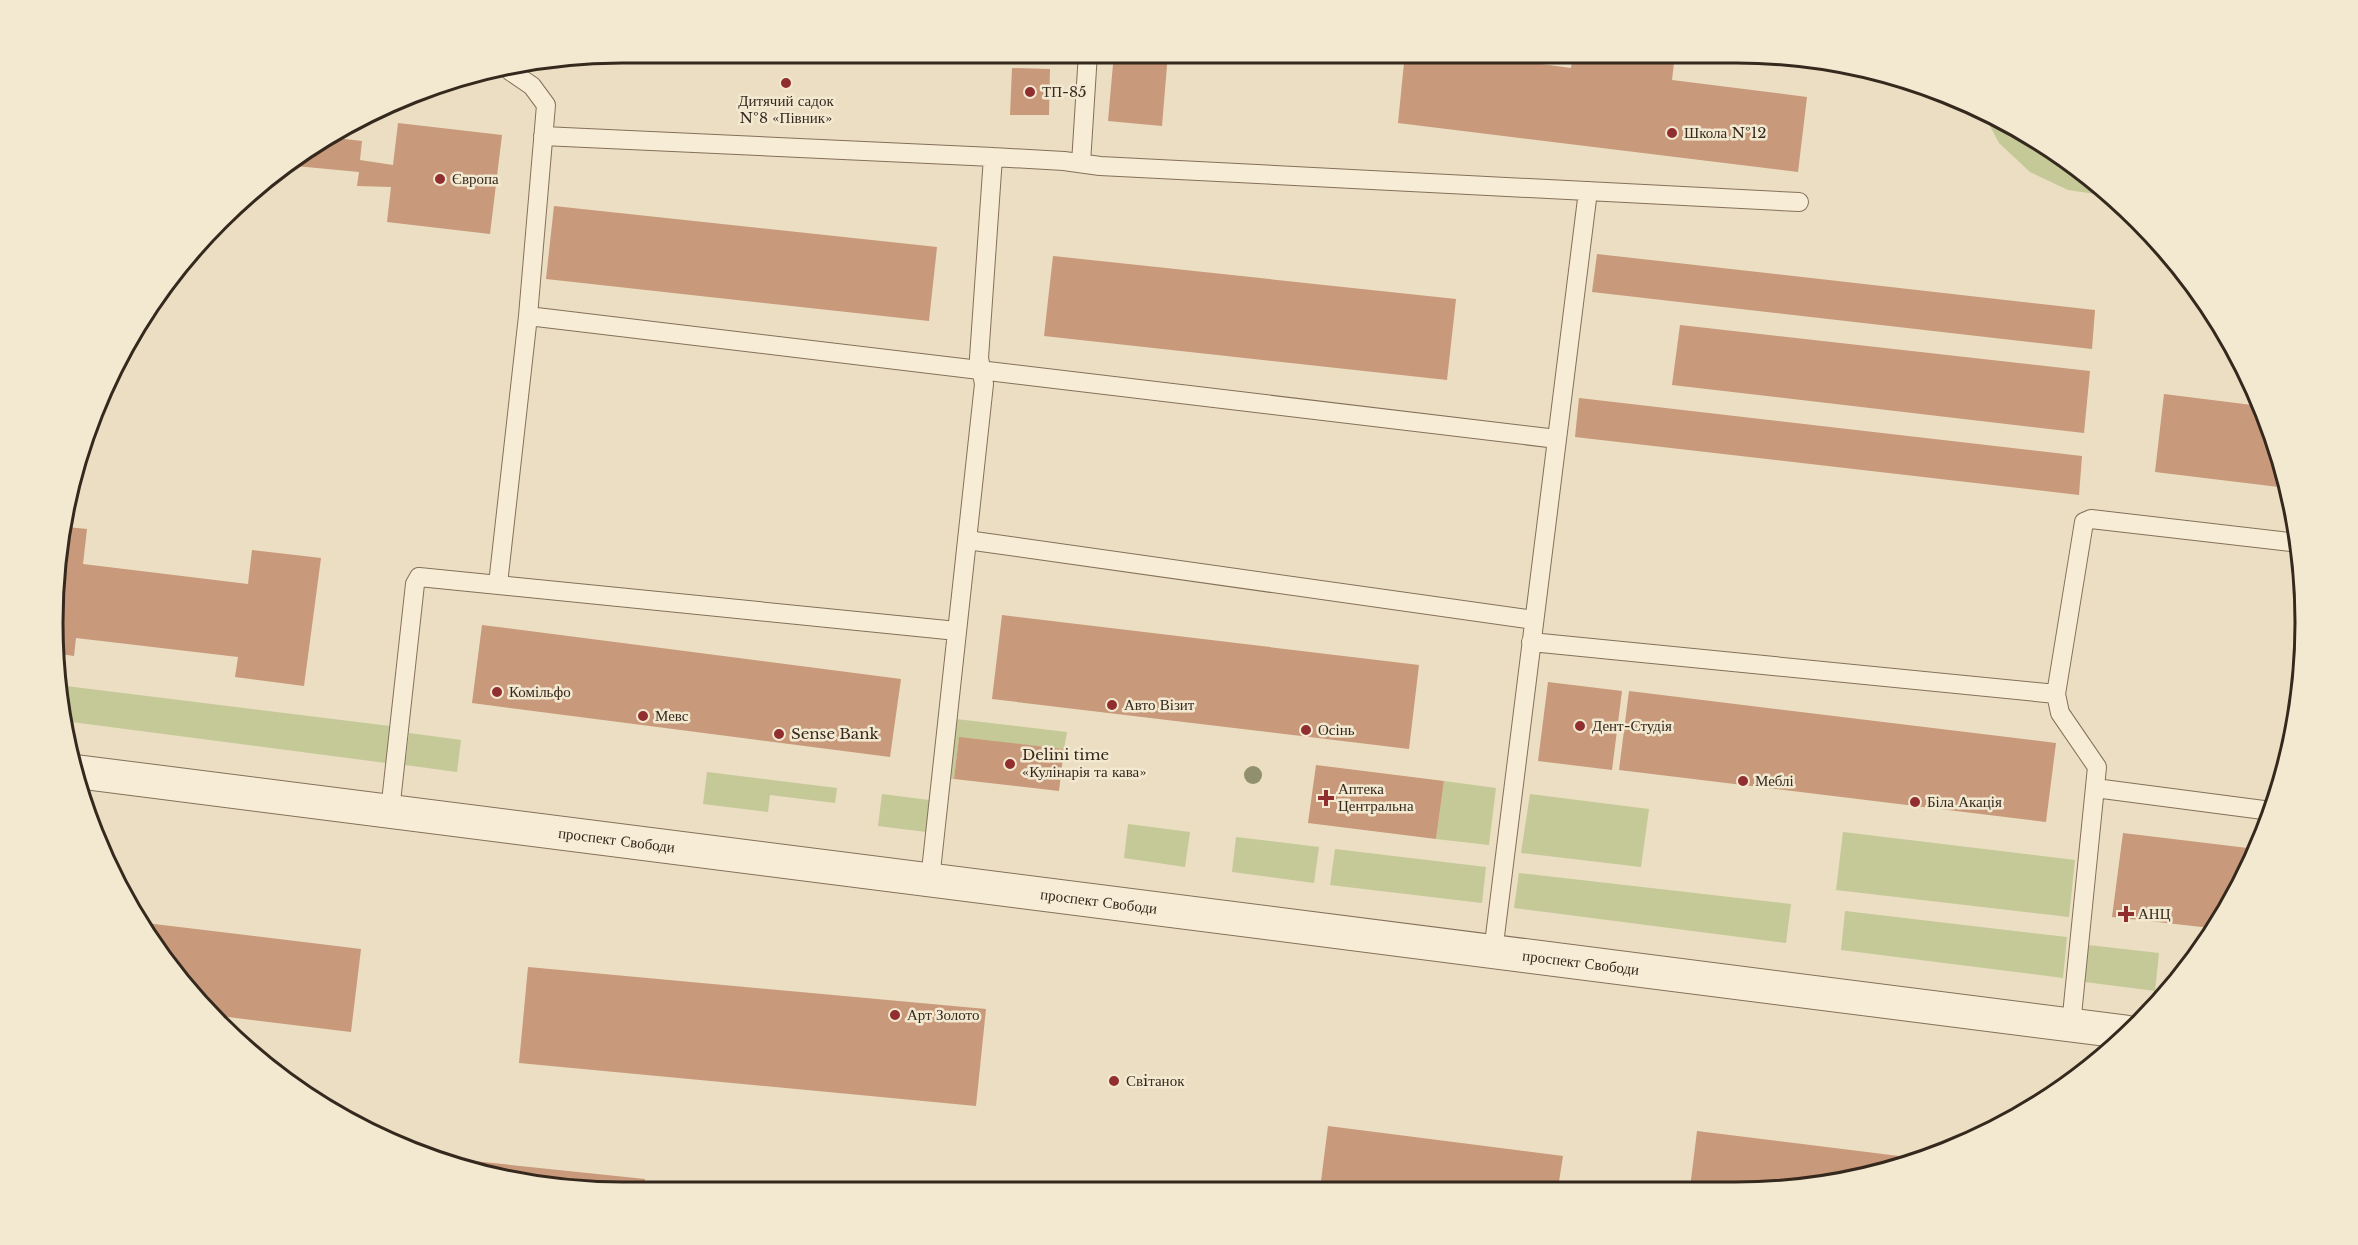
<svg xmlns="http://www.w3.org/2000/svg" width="2358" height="1245" font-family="'Libre Baskerville',serif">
  <rect width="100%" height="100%" fill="#ebdec2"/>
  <path fill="#c4c997" d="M1981,109L2083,170L2109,196L2068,190L2030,172L1999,143Z
    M58,685L390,726L386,763L64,721Z
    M956,719L1067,732L1064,749L959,738L954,779H950Z
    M409,733L461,740L457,772L405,765Z
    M707,772L837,788L835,803L770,795L768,812L703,804Z
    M1444,781L1496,788L1489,845L1436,839Z
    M882,794L929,800L926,832L878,826Z
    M1530,794L1649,809L1641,867L1521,853Z
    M1128,824L1190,832L1185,867L1124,858Z
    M1843,832L2075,860L2069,917L1836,890Z
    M1236,837L1319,847L1314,883L1232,872Z
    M1335,849L1486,867L1482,903L1330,885Z
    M1519,873L1791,904L1786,943L1514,908Z
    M1845,911L2067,937L2063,978L1841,950Z
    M2088,945L2159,953L2155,991L2085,982Z"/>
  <path fill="#c8997a" d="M1114,53H1168L1162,126L1108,121Z
    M1405,53H1456L1571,68L1573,53L1675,54L1672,80L1807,97L1798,172L1398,123Z
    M1012,68L1050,69L1049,115H1010Z
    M398,123L502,135L490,234L387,222L391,187L357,186L359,172L285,165L336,138L362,141L360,160L393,165Z
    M554,206L937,247L929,321L546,279Z
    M1597,254L2095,310L2092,349L1592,292Z
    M1053,256L1456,299L1447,380L1044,336Z
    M1680,325L2090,371L2084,433L1672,385Z
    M2164,394L2260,406L2275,440L2287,488L2155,472Z
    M1579,398L2082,456L2079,495L1575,437Z
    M67,527L87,529L83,564L248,584L252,550L321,558L304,686L235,677L238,657L76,638L74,656L54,653Z
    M1002,615L1419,665L1409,749L992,699Z
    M482,625L901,679L890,757L472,703Z
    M1548,682L1622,691L1612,770L1538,761Z
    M1629,691L2056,743L2046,822L1619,770Z
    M959,737L1064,749L1059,791L954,779Z
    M1316,765L1444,781L1436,839L1308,823Z
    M2123,833L2256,849L2247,875L2211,928L2112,917Z
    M146,923L361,949L351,1032L212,1015Z
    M528,967L986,1009L976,1106L519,1063Z
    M1328,1126L1563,1156L1558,1188L1320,1189Z
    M1697,1131L1899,1156L1898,1164L1810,1188H1690Z
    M435,1157L645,1179L644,1191H586L475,1173Z"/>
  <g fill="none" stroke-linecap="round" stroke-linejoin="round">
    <defs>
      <path id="lane" d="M543,136L993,157L1064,161L1100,166L1799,202
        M1081,163L1088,53
        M528,316L1557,439
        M967,540L1534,620
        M498,584L528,316L546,105L532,86L510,71
        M1531,642L2056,694
        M2095,788L2271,811
        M390,811L415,584L419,577L957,631
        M930,880L984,384L979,358L993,157
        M1493,952L1588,191
        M2071,1025L2097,767L2060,713L2056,694L2084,522L2091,519L2299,543"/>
      <g id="street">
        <path id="s1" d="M72,771L2126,1032"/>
      </g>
    </defs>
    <use href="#lane" stroke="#84705a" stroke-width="20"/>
    <use href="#street" stroke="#84705a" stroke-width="35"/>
    <use href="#lane" stroke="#f7ecd5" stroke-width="18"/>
    <use href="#street" stroke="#f7ecd5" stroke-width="33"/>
  </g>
  <circle fill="#90906c" cx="1253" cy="775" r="9"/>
  <g fill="#902e30" stroke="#f3e9d1" stroke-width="2">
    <circle cx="786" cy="83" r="6"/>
    <circle cx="1030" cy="92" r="6"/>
    <circle cx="1672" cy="133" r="6"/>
    <circle cx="440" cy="179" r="6"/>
    <circle cx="497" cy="692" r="6"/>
    <circle cx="1112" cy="705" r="6"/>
    <circle cx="643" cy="716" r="6"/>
    <circle cx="1580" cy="726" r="6"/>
    <circle cx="1306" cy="730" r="6"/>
    <circle cx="779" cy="734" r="6"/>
    <circle cx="1010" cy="764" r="6"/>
    <circle cx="1743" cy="781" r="6"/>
    <path d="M1323 789h6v6h6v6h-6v6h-6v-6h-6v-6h6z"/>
    <circle cx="1915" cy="802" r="6"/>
    <path d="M2123 905h6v6h6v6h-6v6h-6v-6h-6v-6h6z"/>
    <circle cx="895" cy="1015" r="6"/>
    <circle cx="1114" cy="1081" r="6"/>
  </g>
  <g text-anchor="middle" stroke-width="5" stroke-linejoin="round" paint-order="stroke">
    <g font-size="15" fill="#35291e" stroke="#f3e9d1" text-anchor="start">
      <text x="1042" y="97">ТП-85</text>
      <text x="786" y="106" text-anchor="middle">Дитячий садок<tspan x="786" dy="17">№8 «Півник»</tspan></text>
      <text x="1684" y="138">Школа №12</text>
      <text x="452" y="184">Європа</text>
      <text x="509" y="697">Комільфо</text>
      <text x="1124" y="710">Авто Візит</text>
      <text x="655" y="721">Мевс</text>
      <text x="1592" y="731">Дент-Студія</text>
      <text x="1318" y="735">Осінь</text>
      <text x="791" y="739">Sense Bank</text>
      <text x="1022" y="760">Delini time<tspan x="1022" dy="17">«Кулінарія та кава»</tspan></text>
      <text x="1755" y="786">Меблі</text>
      <text x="1338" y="794">Аптека<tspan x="1338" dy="17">Центральна</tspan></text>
      <text x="1927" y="807">Біла Акація</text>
      <text x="2138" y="919">АНЦ</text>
      <text x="907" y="1020">Арт Золото</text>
      <text x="1126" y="1086">Свiтанок</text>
    </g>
    <g font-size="15" fill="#35291e" stroke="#f3e9d1">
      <text dy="5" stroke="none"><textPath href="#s1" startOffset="549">проспект Свободи</textPath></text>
      <text dy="5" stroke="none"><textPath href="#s1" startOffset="1035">проспект Свободи</textPath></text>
      <text dy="5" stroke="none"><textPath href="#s1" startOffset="1521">проспект Свободи</textPath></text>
    </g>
  </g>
  <path d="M0 0H2358V1245H0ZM622 63H1736A559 559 0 0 1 2295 622V623A559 559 0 0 1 1736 1182H622A559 559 0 0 1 63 623V622A559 559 0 0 1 622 63Z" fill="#f3e9d1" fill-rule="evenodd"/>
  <path fill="none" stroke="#35291e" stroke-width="3" d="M622 63H1736A559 559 0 0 1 2295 622V623A559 559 0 0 1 1736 1182H622A559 559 0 0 1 63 623V622A559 559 0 0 1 622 63Z"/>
</svg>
